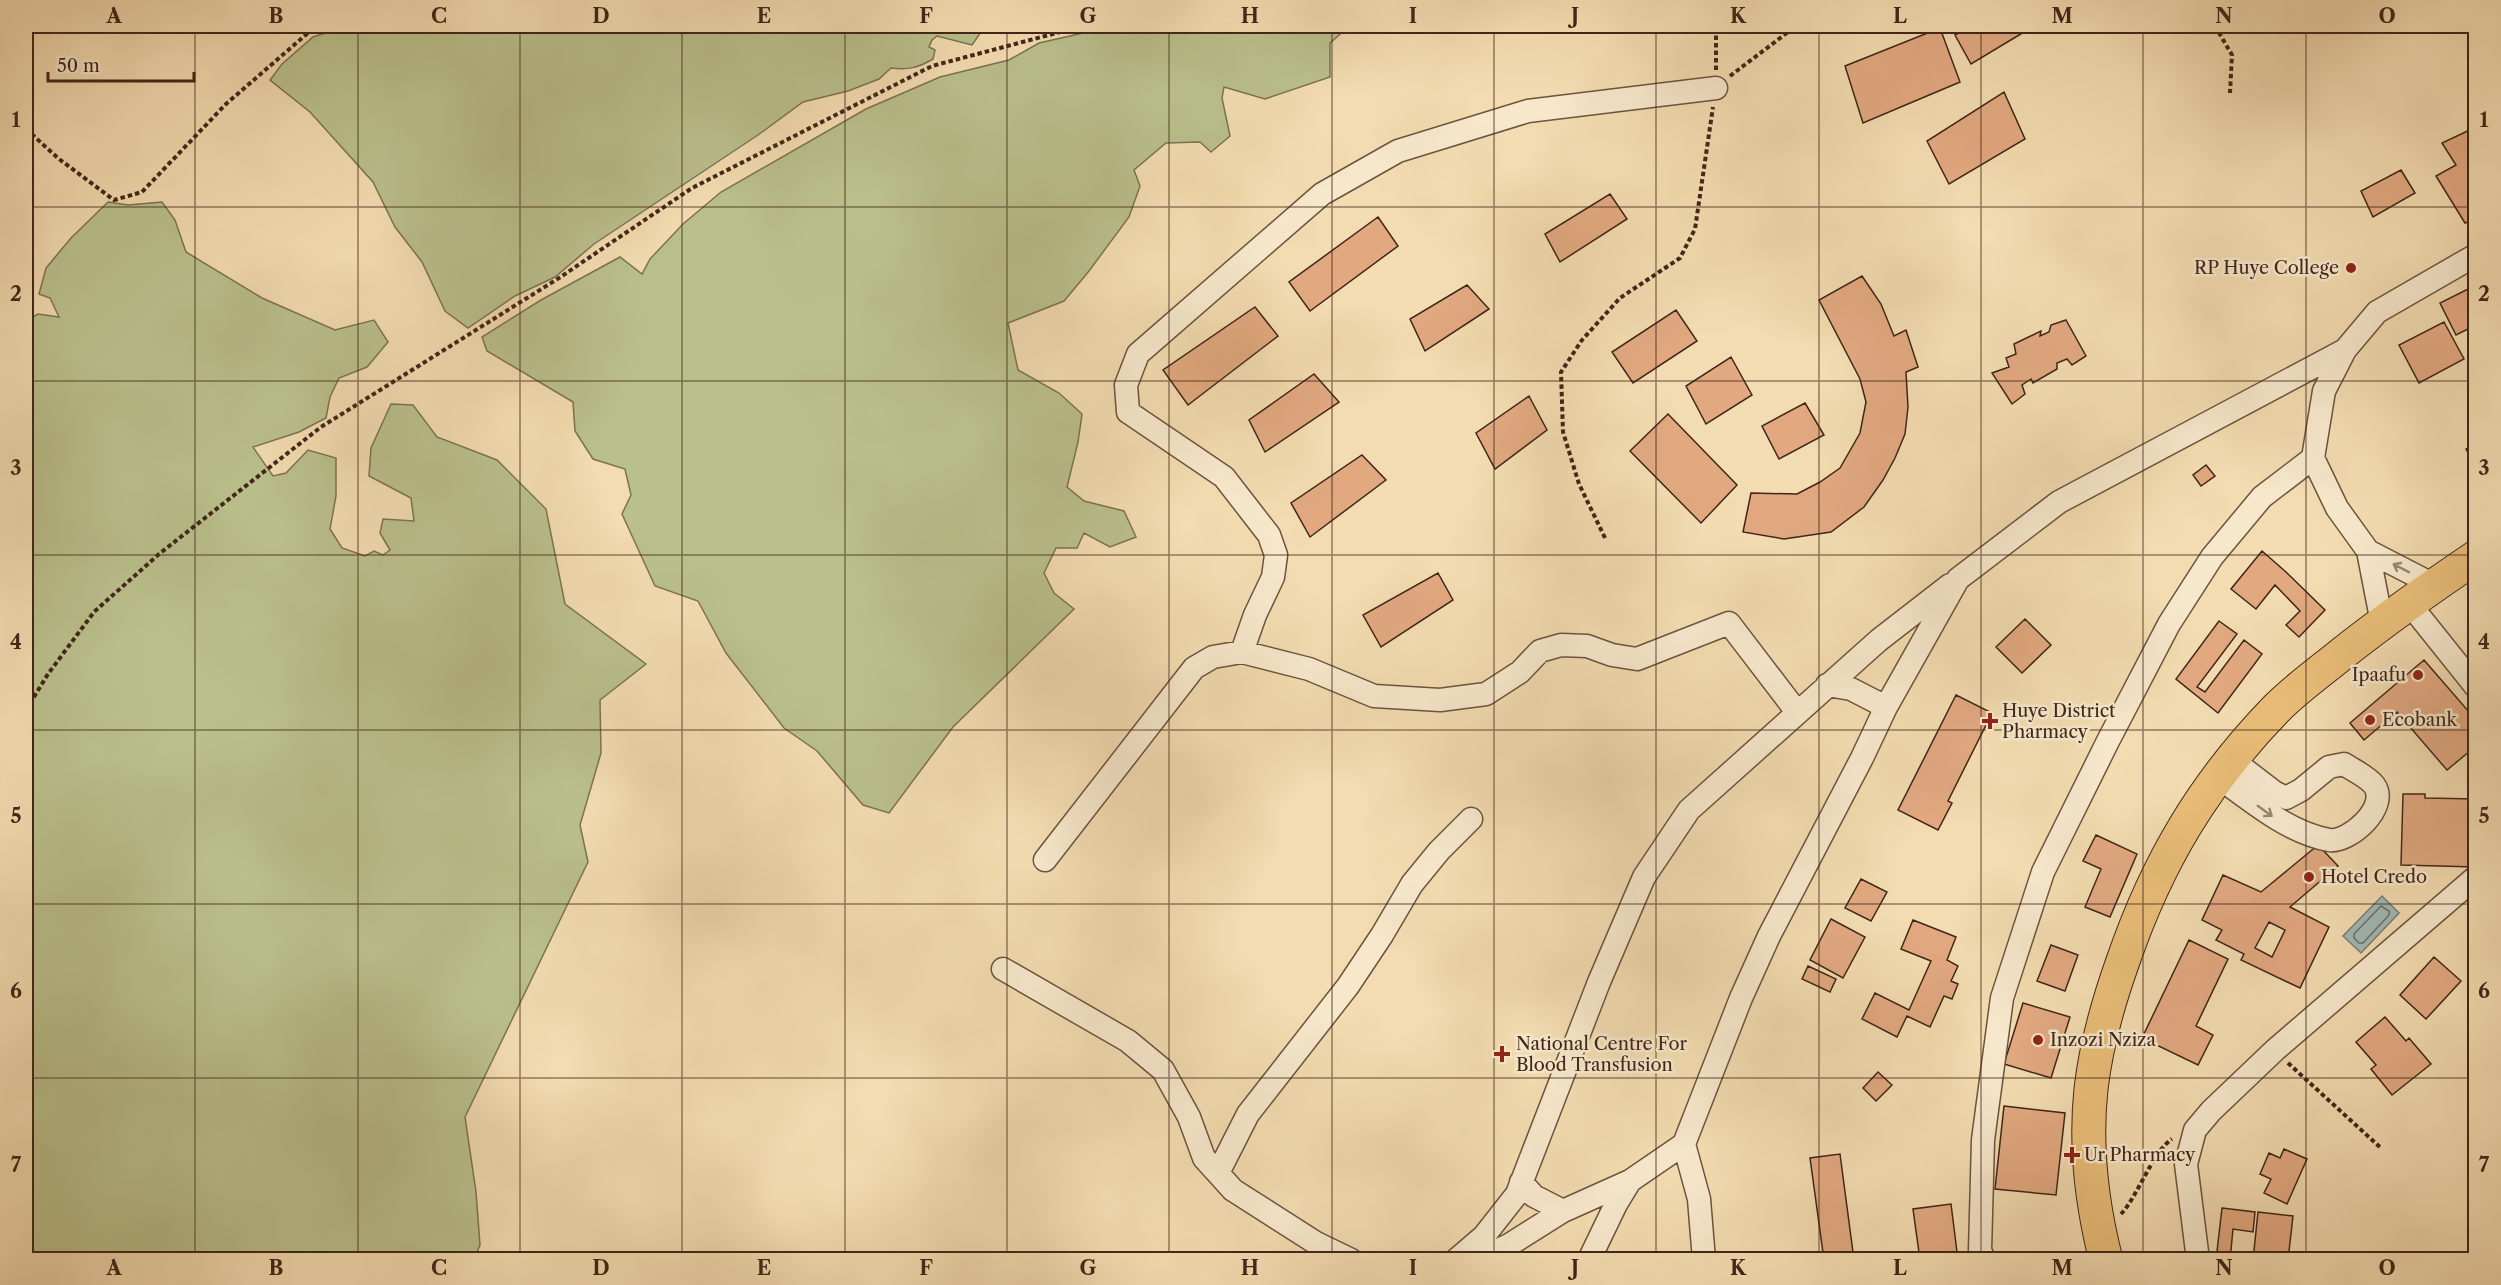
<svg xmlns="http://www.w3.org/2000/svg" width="2501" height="1285" font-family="'Libre Caslon Text',serif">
  <rect width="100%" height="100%" fill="#f3dcb1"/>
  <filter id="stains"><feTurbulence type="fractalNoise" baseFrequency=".00333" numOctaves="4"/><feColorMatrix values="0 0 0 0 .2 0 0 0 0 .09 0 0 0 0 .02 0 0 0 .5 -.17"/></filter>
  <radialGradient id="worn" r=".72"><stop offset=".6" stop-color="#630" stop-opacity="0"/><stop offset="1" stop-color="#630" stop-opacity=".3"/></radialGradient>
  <path fill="#bac08c" stroke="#7d7252" stroke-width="1.5" d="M347,26H981L979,35L972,45L937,36L932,40L929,47L935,50L933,59C918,68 908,70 891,68L879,79L848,91L803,102L758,135L594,244L555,277L515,296L468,328L445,311L422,262L395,227L373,182L310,112L270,80L282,64L313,37Z
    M1114,26H1376L1366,30L1346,29L1330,43V77L1265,99L1224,87L1222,98L1230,136L1211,152L1200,142L1166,143L1134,170L1140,186L1129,217L1089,271L1064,301L1008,323L1018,370L1059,393L1082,414L1078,442L1067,487L1084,501L1124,511L1136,537L1110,547L1084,533L1077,548H1056L1044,573L1054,593L1074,609L953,727L889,813L863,805L817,751L784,728L726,653L698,601L655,586L622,514L631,495L625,469L593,459L575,431L573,402L487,351L482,337L541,300L620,257L642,274L650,259L683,224L721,192L866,109L940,77L1009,60L1039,43Z
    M108,202L128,205L162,202L175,220L186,252L262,298L335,330L374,320L388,342L367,367L339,378L330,397L326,418L299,432L253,447L273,476L286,473L308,450L336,458V496L330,529L342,548L365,556L374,551L383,555L390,550L380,533L383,519L414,521L411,498L369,476L371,448L391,404L413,405L437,437L497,460L546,509L565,604L646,664L600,700L601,753L580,825L588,862L465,1117L476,1192L480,1245L474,1259H26V327L29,319L38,314L59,317L50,298L39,294L46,268L71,238Z"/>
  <path fill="#a0b9b7" stroke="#7a7e77" stroke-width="1.5" d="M2382,896L2399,913L2361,953L2343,936Z"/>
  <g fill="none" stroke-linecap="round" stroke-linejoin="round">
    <path stroke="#706f68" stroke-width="1.5" d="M2381,906L2389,911V915L2363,943H2359L2354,938V934Z"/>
  </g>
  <path fill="#e2a981" stroke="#402518" stroke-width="1.5" fill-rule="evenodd" d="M1971,26H2034L1971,64L1955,35Z
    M1940,28L1960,82L1863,123L1845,66Z
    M2004,92L2025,139L1949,184L1927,141Z
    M2476,127V219L2465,223L2436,176L2456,165L2442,143Z
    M2401,170L2415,193L2373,217L2361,191Z
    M1610,194L1627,219L1560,262L1545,234Z
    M1378,217L1398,246L1310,311L1289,282Z
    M1862,276L1881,304L1894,336L1906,330L1918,367L1906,372L1908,407L1905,434L1895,458L1883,480L1864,507L1831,532L1784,539L1743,532L1751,493L1797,494L1820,482L1840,468L1860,433L1866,402L1860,379L1819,300Z
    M1467,285L1489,309L1425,351L1410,319Z
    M2476,285V325L2456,335L2440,303Z
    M1255,307L1278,336L1188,405L1163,370Z
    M1676,310L1697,341L1633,383L1612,352Z
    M2066,320L2086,356L2072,365L2067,359L2057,363V369L2033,383L2031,379L2022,385L2025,394L2012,404L1992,373L2009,367L2006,358L2016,354L2014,344L2041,331L2040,336L2049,332L2051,325Z
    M2444,322L2464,359L2419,383L2399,345Z
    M1731,357L1752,395L1706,424L1686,386Z
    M1314,374L1339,402L1265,452L1249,420Z
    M1529,396L1547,430L1495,469L1476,433Z
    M1805,403L1824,435L1779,459L1762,426Z
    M1668,414L1737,485L1701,523L1630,451Z
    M2476,444V468L2466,449Z
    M1362,455L1386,480L1310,537L1291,503Z
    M2206,465L2215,476L2201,486L2193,475Z
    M2262,551L2286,572L2325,610L2299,637L2286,625L2300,611L2275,585L2256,609L2231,589Z
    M1438,573L1453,600L1381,647L1363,615Z
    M2025,619L2051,645L2022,673L1996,647Z
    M2219,621L2237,634L2197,687L2205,692L2244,640L2262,654L2218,713L2176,679Z
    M2424,660L2476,720V746L2447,770L2397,712L2364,740L2350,723Z
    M1956,695L1992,713L1948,801L1952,803L1938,830L1898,810Z
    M2403,794H2425V798L2476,799V867L2401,865Z
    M2096,835L2137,854L2110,917L2085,907L2101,869L2083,861Z
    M2318,845L2338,866L2290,907L2329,927L2300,988L2241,960L2244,954L2216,940L2222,930L2202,920L2223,875L2261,892ZM2269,922L2285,930L2272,957L2255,948Z
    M1861,879L1887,892L1871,921L1845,908Z
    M1831,919L1865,937L1843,978L1810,960Z
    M1913,920L1956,937L1947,960L1958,966L1951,981L1958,984L1952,999L1944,996L1930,1027L1907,1016L1897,1037L1862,1019L1875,993L1909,1010L1931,961L1901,949Z
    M2189,940L2228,959L2196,1026L2213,1035L2198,1065L2142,1038Z
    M2051,945L2078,955L2065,991L2037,981Z
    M2434,957L2461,981L2426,1019L2400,995Z
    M1808,966L1836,979L1830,992L1802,979Z
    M2023,1003L2070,1017L2051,1078L2004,1064Z
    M2385,1017L2406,1041L2409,1038L2431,1064L2392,1095L2371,1069L2376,1065L2356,1042Z
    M1878,1072L1892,1085L1876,1101L1863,1088Z
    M2004,1106L2065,1113L2056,1195L1995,1189Z
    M2284,1149L2307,1159L2287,1204L2264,1193L2271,1179L2260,1174L2269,1153L2280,1158Z
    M1840,1154L1854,1260H1824L1810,1158Z
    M1951,1204L1958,1260H1920L1913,1209Z
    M2222,1208L2255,1212L2253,1232L2233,1229L2230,1260H2216Z
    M2258,1212L2293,1216L2288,1260H2253Z"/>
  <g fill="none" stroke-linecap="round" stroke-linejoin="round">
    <defs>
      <path id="minor" d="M2313,458L2337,508L2368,551L2382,623
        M2368,551L2434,585
        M2408,602L2476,687
        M1242,652L1255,615L1273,577L1276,555L1269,535L1224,477L1128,412L1126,385L1138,354L1322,194L1398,151L1528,111L1716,88
        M1827,685L1851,689L1886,707
        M2218,777C2252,801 2287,832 2329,840C2349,843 2390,807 2374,785C2368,777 2353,770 2344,764L2329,767L2301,790L2286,798L2274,792L2231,759
        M1045,860L1194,668L1213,657L1242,652L1309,669L1374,696L1440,700L1486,694L1520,672L1540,651L1561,645L1587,646L1612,655L1637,659L1729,623L1797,712
        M1003,969L1128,1041L1163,1070L1189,1117L1204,1158L1233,1190L1316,1243L1351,1260
        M1218,1173L1248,1114L1348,986L1382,935L1412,884L1439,851L1471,819
        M1521,1182L1534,1196L1563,1211
        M1456,1260L1484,1236L1517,1194L1599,982L1644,877L1689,810L1879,640L1950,585
        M1470,1260L1485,1256L1509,1245L1563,1211L1630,1181L1684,1144
        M1589,1260L1616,1204L1630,1181
        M1704,1260L1699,1199L1684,1144L1741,998L1769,936L1862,758L1886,707L1958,579L2059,502L2345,350
        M1985,1260L1980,1251L1983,1140L2002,998L2043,872L2108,741L2169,624L2212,557L2262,497L2313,458L2324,391L2345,350L2377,312L2476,255
        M2198,1260L2186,1164L2195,1130L2211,1111L2275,1050L2476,877"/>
      <path id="highway" d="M2106,1260C2092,1205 2085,1145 2091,1089C2096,1045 2108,1003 2123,961C2157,862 2204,783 2277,708C2297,688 2321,671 2343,653C2386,619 2430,588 2476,557"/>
    </defs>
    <use href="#minor" stroke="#6d533e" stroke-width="25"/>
    <use href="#highway" stroke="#402518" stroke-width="35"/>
    <path stroke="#402518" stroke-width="4" stroke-dasharray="4.5 3" stroke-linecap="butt" d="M2215,26L2232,55L2230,93
      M1716,70V26
      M1730,76L1796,26
      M26,129L59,159L114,200L142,192L226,104L316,26
      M1605,538L1579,484L1563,432L1561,372L1582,340L1620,298L1680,258L1695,229L1713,107
      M26,710L48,674L94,612L159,554L321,427L559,278L692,188L932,66L1083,26
      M2288,1063L2382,1149
      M2121,1214C2138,1196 2153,1151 2172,1139"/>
    <use href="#minor" stroke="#f7e8cc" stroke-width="22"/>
    <use href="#highway" stroke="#eabe78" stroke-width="33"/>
  </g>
  <defs><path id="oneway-shaft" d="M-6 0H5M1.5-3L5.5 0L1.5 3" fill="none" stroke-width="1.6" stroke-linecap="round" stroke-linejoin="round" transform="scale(1.5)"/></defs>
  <g stroke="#9c8672">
    <use href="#oneway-shaft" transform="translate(2401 568) rotate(-153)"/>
    <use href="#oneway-shaft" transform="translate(2265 811) rotate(36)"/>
  </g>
  <path fill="none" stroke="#402518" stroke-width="1.5" stroke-opacity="0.55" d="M195,26V1260M358,26V1260M520,26V1260M682,26V1260M845,26V1260M1007,26V1260M1169,26V1260M1332,26V1260M1494,26V1260M1656,26V1260M1819,26V1260M1981,26V1260M2143,26V1260M2306,26V1260M26,207H2476M26,381H2476M26,555H2476M26,730H2476M26,904H2476M26,1078H2476"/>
  <g fill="#8f2418" stroke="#f7e8cc" stroke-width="2">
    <circle cx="2351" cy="268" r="6"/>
    <circle cx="2418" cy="675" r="6"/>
    <circle cx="2370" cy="720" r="6"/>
    <path d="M1987 712h6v6h6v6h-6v6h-6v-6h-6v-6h6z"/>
    <circle cx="2309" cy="877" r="6"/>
    <circle cx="2038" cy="1040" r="6"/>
    <path d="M1499 1045h6v6h6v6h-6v6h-6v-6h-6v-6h6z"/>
    <path d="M2069 1146h6v6h6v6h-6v6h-6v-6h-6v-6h6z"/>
  </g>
  <g text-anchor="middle" stroke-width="5" stroke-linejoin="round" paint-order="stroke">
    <g font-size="18" fill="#402518" stroke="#f7e8cc" text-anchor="start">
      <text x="2339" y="274" text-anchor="end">RP Huye College</text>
      <text x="2406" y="681" text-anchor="end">Ipaafu</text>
      <text x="2002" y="717">Huye District<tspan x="2002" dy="21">Pharmacy</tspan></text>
      <text x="2382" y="726">Ecobank</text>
      <text x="2321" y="883">Hotel Credo</text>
      <text x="2050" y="1046">Inzozi Nziza</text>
      <text x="1516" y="1050">National Centre For<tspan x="1516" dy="21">Blood Transfusion</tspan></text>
      <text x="2084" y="1161">Ur Pharmacy</text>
    </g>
  </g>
  <rect width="2501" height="1285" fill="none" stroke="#f3dcb1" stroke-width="66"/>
  <path d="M48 72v9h146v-9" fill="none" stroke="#402518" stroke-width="3"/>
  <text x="57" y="72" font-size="18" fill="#402518" stroke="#f7e8cc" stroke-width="4.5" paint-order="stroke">50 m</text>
  <rect x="33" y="33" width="2435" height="1219" fill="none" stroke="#402518" stroke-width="2"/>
  <g font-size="20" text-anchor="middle" font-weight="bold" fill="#402518">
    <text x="114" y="23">A</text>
    <text x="276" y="23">B</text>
    <text x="439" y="23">C</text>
    <text x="601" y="23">D</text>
    <text x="764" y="23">E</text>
    <text x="926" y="23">F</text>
    <text x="1088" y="23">G</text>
    <text x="1250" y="23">H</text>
    <text x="1413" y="23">I</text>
    <text x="1575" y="23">J</text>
    <text x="1738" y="23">K</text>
    <text x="1900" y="23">L</text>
    <text x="2062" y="23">M</text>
    <text x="2224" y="23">N</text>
    <text x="2387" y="23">O</text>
    <text x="16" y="127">1</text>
    <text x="2484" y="127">1</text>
    <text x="16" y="301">2</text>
    <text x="2484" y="301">2</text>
    <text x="16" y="475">3</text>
    <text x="2484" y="475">3</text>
    <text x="16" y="649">4</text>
    <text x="2484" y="649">4</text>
    <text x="16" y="823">5</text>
    <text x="2484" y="823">5</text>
    <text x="16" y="998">6</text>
    <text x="2484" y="998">6</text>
    <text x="16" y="1172">7</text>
    <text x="2484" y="1172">7</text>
    <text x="114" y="1275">A</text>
    <text x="276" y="1275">B</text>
    <text x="439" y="1275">C</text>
    <text x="601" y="1275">D</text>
    <text x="764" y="1275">E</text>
    <text x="926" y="1275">F</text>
    <text x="1088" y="1275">G</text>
    <text x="1250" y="1275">H</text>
    <text x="1413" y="1275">I</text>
    <text x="1575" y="1275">J</text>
    <text x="1738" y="1275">K</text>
    <text x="1900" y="1275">L</text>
    <text x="2062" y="1275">M</text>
    <text x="2224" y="1275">N</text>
    <text x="2387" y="1275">O</text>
  </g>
  <rect width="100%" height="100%" filter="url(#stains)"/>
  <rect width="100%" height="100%" fill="url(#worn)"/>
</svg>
